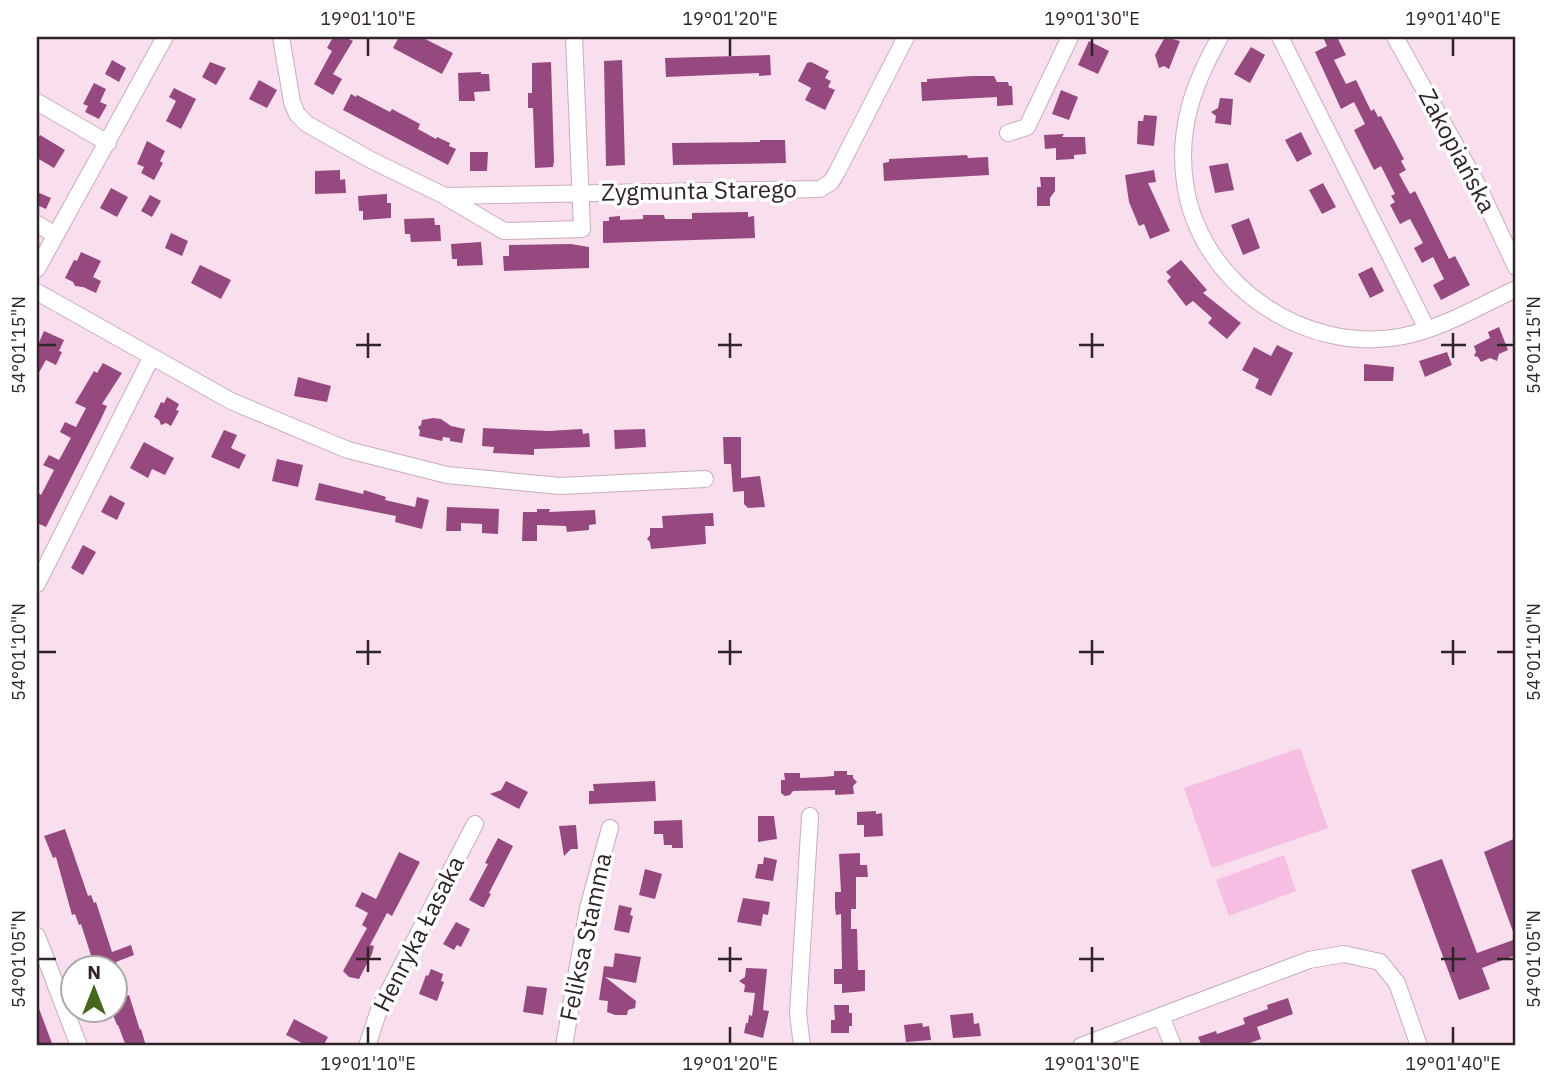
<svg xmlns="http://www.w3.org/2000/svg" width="1553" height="1083" font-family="'IBM Plex Sans',sans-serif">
  <rect width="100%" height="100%" fill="#f9deee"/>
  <path fill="#f6bee2" d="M1300,748L1328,828L1212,868L1184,788Z
    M1284,855L1296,891L1229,916L1216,880Z"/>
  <path fill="#96497e" d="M333,37H344L353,41L333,74L342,79L333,95L314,84L332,51L327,48Z
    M399,37H421L453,53L442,74L393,48Z
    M1165,37L1180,41L1169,69L1164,66L1159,68L1155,55Z
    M1323,37H1337L1346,55L1334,60L1346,84L1356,80L1371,111L1374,109L1378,117L1381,116L1404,159L1401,161L1406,170L1399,174L1410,194L1415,191L1449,259L1455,256L1470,285L1441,300L1433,285L1444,279L1433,257L1422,263L1414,248L1423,243L1410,219L1400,224L1390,205L1395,202L1391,196L1395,194L1381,166L1374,170L1354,130L1365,124L1354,102L1341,109L1315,52L1327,46Z
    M1089,41L1109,51L1098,74L1078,65Z
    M1251,47L1265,55L1250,83L1234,74Z
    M770,55L771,75L759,76V73L666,77L665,58Z
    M112,60L126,68L119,82L105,74Z
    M622,60L625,165L606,166L604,61Z
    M210,62L226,68L216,85L202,77Z
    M551,62L554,161L553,167L535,168L533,108H528V93H532V63Z
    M811,62L829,71L825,78L831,81L828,87L835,90L825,110L805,100L811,88L798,81L807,63Z
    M481,72V74H489L490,91L474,92L475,101H459L458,73Z
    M972,76H994L997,82H1008L1009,86H1012L1013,105L997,106V97L922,101L921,82H927V79Z
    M259,80L277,90L267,108L249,99Z
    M94,83L106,89L100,102L107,105L99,119L85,112L88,106L83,104Z
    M174,88L196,99L181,129L166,121L176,101L169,97Z
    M1061,90L1078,97L1069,120L1052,114Z
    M351,94L356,97L357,95L390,112L392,109L420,124L418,129L436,139L437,137L450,143L449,146L456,149L448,165L343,110Z
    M1220,98L1233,99L1231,125L1215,123L1216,116L1211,112L1218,108Z
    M1144,115L1157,116L1154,146L1137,144L1138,121H1143Z
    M1301,132L1312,154L1297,162L1285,140Z
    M1064,134L1062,137H1085L1086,154L1074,155V159L1056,160V148L1045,149L1044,135Z
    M40,135L65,150L54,168L37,158V142Z
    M760,140H785L786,163L673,165L672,143L760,142Z
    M147,141L165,151L160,161L163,163L154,180L141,173L144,167L137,164Z
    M470,152H488L487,171H470Z
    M967,155L968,158L988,157L989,175L884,181L883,163L889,162V159Z
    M1228,163L1234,190L1215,193L1209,166Z
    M340,170V180L345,179L346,193L315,194V171Z
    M1154,170L1156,182L1148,183L1170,231L1150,239L1144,224L1139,226L1129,202L1125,175Z
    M1040,177H1055V191L1050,198V206H1037V187H1041Z
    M1323,183L1336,207L1322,214L1309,190Z
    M111,188L128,197L117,217L100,208Z
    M37,192L51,198L46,209L37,205Z
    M387,194V203H391V218L363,220V211H359L358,196Z
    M150,195L161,201L152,217L141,211Z
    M748,212V217L754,216L755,238L603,243V221H609V217L620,216V220L643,219V215H664L665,219H692V213Z
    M434,218L435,225H440L441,241L411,242L410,234H405L404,219Z
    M1249,218L1260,248L1243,255L1231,225Z
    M171,233L188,241L182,256L165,248Z
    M481,242L483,265L457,266V259H452L451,244Z
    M571,244L589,247V268L504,271L503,256H509V245Z
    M81,252L101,261L93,277L101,281L96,293L83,287L75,286L73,282L65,278L74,260L77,261Z
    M1181,260L1207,290L1203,293L1241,323L1227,339L1208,323L1212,318L1193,301L1186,306L1167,281L1171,277L1166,272Z
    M200,265L231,280L221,299L191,283Z
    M1372,267L1384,291L1370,298L1358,274Z
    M1499,327L1508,350L1499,354L1497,361L1490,358L1481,362L1478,357L1474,356L1476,352L1474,346L1490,338L1488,332Z
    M44,331L64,340L59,351L62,352L56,365L46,360L37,376V347Z
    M1277,345L1293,353L1271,396L1255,388L1259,379L1242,370L1254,347L1271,356Z
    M1447,352L1452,365L1425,377L1419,361Z
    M103,363L122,373L102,404L107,406L101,419L46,527L37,523V492L41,495L54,470L43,465L49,455L59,460L71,438L60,432L65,422L76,427L86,408L75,403L94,371L97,373Z
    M1364,364L1394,367L1393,381H1364Z
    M298,377L331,386L327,402L294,396Z
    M167,397L179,404L176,410L179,411L171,426L166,423L161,425L159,420L154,417L161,402L164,403Z
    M433,418L441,419L451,426L465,429L462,443L450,441V438L443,437L442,441L419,436L420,431L418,427L421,425L422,420Z
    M483,428L549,431L582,429L583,434L589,433L590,447L534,449V455L493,453L494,447L482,446Z
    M645,429L646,447L615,449L614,430Z
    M224,430L237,435L231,448L246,455L239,469L211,457Z
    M723,437H741V478L760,476L765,507L748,508L744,504V491L733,492L731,464H724Z
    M144,442L174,458L165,475L152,469L148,478L130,468Z
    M277,459L303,465L298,487L272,481Z
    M319,483L363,494L364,490L386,497L385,500L415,507L417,497L429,500L422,529L395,522L396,516L315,500Z
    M110,495L125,503L117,520L101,512Z
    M447,507L499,509L498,534L482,533V524L461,523V531H446Z
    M537,509H550L549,512L595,510L596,524L589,525V530L567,532L566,526L537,525V541H522L523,512H537Z
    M713,513L714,526H705L706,544L651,549L650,542L647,539L650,535V528H663L662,516Z
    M83,545L96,552L83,575L71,568Z
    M834,771H847V775H853V778L857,782L853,786L854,794L835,795V790L793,791L790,795L785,796L781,793V780H785L784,773H800V778L822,777L834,776Z
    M506,781L528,792L519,809L490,794L501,790Z
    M655,781L656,801L589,804V791H594L593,784Z
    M876,811V814L882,813L883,836L864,837V825H857V812Z
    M758,816H774L777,839L758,842Z
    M682,820L683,848H672V845H664L663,834H654V821Z
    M576,825L578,849H571L564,856L559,826Z
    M65,829L88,896L91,895L94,903L96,902L112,952L131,945L134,955L116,962L118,968H95L81,924L79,925L75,914L72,915L56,857L53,858L44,836Z
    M498,838L513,846L489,893L491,894L484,907H482L469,900L488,864L485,863Z
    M1516,838V937H1515L1484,852Z
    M399,852L420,862L392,916L387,913L370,945L374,946L372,954L359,979L349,977L343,971L367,928L362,925L368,913L355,906L362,892L376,899Z
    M860,853V865H867L868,877H856V909H851V929H857L858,970H865V991L842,993V984H834V969H842L841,914L836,915L835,908V892H841L839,854Z
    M764,857L777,860L773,881L755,878L758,864H763Z
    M1442,859L1477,953L1516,939V955L1482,968L1490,989L1459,1000L1411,870Z
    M645,869L662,874L655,899L639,895Z
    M743,898L770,902L768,915L763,914L761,926L737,922Z
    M619,905L632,908L630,915L633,916L629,933L614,930Z
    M456,922L470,929L461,947L457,945L454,950L443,944Z
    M615,953L641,957L636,983L605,977L636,1001L635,1008L628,1010L627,1015H615L607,1012L608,1001L599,1000L604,966L613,967Z
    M746,968L767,969L763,1010L769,1011L763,1038L744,1033L746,1023H748L749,1015L752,1016L755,993L744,992L745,985L739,981L745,977Z
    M118,969L126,996L129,995L140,1030L141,1029L146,1046H126L118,1025H117L111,1010H116V970Z
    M431,969L443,974L441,981L444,982L437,1001L419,994L426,975L428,976Z
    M527,986L547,988L543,1015L523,1012Z
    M1288,998L1293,1014L1257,1027L1261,1039L1241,1046H1202L1198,1037L1216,1031L1217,1034L1245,1024L1243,1018L1268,1009L1267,1005Z
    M834,1005H849V1013H852V1026H849V1033H831V1020H835Z
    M37,1006H38L53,1046H39Z
    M973,1013L974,1024L979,1023L981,1036L953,1038L950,1015Z
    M294,1019L328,1037L323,1046H300L302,1043L286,1035Z
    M922,1023L923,1027L929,1026L931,1040L906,1042L904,1025Z"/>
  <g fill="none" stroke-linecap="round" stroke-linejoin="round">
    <defs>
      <path id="minor" d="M281,37L292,102L297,114L307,124L371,160L445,196L820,189L831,182L837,172L906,37
        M1220,37C1194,83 1177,128 1185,183C1199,284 1305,356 1404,336C1443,328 1481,305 1516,289
        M1280,37L1427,329
        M1395,37L1478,186L1516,267
        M37,102L108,143
        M1008,133L1027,127L1070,37
        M446,197L504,231L582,229L574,37
        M37,224L54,234
        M37,269L165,37
        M37,292L231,401L348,450L447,475L560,486L705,479
        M37,584L151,358
        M37,936L79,1046
        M1161,1016L1173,1046
        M367,1046L379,1010L475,824
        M564,1046L588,908L610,828
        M802,1046L798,1013L810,816
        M1081,1046L1309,960L1344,954L1380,962L1397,983L1419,1046"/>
    </defs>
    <use href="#minor" stroke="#c7adbd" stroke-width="18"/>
    <use href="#minor" stroke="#fff" stroke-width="16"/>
  </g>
  <path fill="none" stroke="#2e242a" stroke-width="2.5" d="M368,38V56M730,38V56M1092,38V56M1453,38V56M368,333V358M730,333V358M1092,333V358M1453,333V358M38,345H56M356,345H381M718,345H742M1079,345H1104M1441,345H1466M1497,345H1514M368,640V665M730,640V665M1092,640V665M1453,640V665M38,652H56M356,652H381M718,652H742M1079,652H1104M1441,652H1466M1497,652H1514M368,947V972M730,947V972M1092,947V972M1453,947V972M38,959H56M356,959H381M718,959H742M1079,959H1104M1441,959H1466M1497,959H1514M368,1027V1044M730,1027V1044M1092,1027V1044M1453,1027V1044"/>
  <g text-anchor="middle" stroke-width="7" stroke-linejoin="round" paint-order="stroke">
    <g font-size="24" fill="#2e242a" stroke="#fff">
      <text transform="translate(1457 151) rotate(62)" y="8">Zakopiańska</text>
      <text transform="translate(699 191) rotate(-1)" y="8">Zygmunta Starego</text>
      <text transform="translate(419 934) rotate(-63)" y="8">Henryka Łasaka</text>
      <text transform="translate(586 937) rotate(-78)" y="8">Feliksa Stamma</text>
    </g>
  </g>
  <rect width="1553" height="1083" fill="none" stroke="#ffffff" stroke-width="77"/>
  <g transform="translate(94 989)"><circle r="33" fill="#ffffff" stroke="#aba7aa" stroke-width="2"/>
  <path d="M0-5L12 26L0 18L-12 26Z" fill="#45661c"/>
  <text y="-10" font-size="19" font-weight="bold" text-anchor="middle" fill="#2e242a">N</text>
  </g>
  <rect x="38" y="38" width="1476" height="1006" fill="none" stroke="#2e242a" stroke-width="2.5"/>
  <g font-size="18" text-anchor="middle" fill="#2e242a">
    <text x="368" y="25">19°01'10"E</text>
    <text x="730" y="25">19°01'20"E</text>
    <text x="1092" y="25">19°01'30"E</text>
    <text x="1453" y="25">19°01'40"E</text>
    <text transform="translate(19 345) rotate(-90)" y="6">54°01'15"N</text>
    <text transform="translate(1534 345) rotate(-90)" y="6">54°01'15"N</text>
    <text transform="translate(19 652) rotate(-90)" y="6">54°01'10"N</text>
    <text transform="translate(1534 652) rotate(-90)" y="6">54°01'10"N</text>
    <text transform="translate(19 959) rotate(-90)" y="6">54°01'05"N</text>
    <text transform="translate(1534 959) rotate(-90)" y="6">54°01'05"N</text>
    <text x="368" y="1070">19°01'10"E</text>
    <text x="730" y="1070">19°01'20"E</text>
    <text x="1092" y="1070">19°01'30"E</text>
    <text x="1453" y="1070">19°01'40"E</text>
  </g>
</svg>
